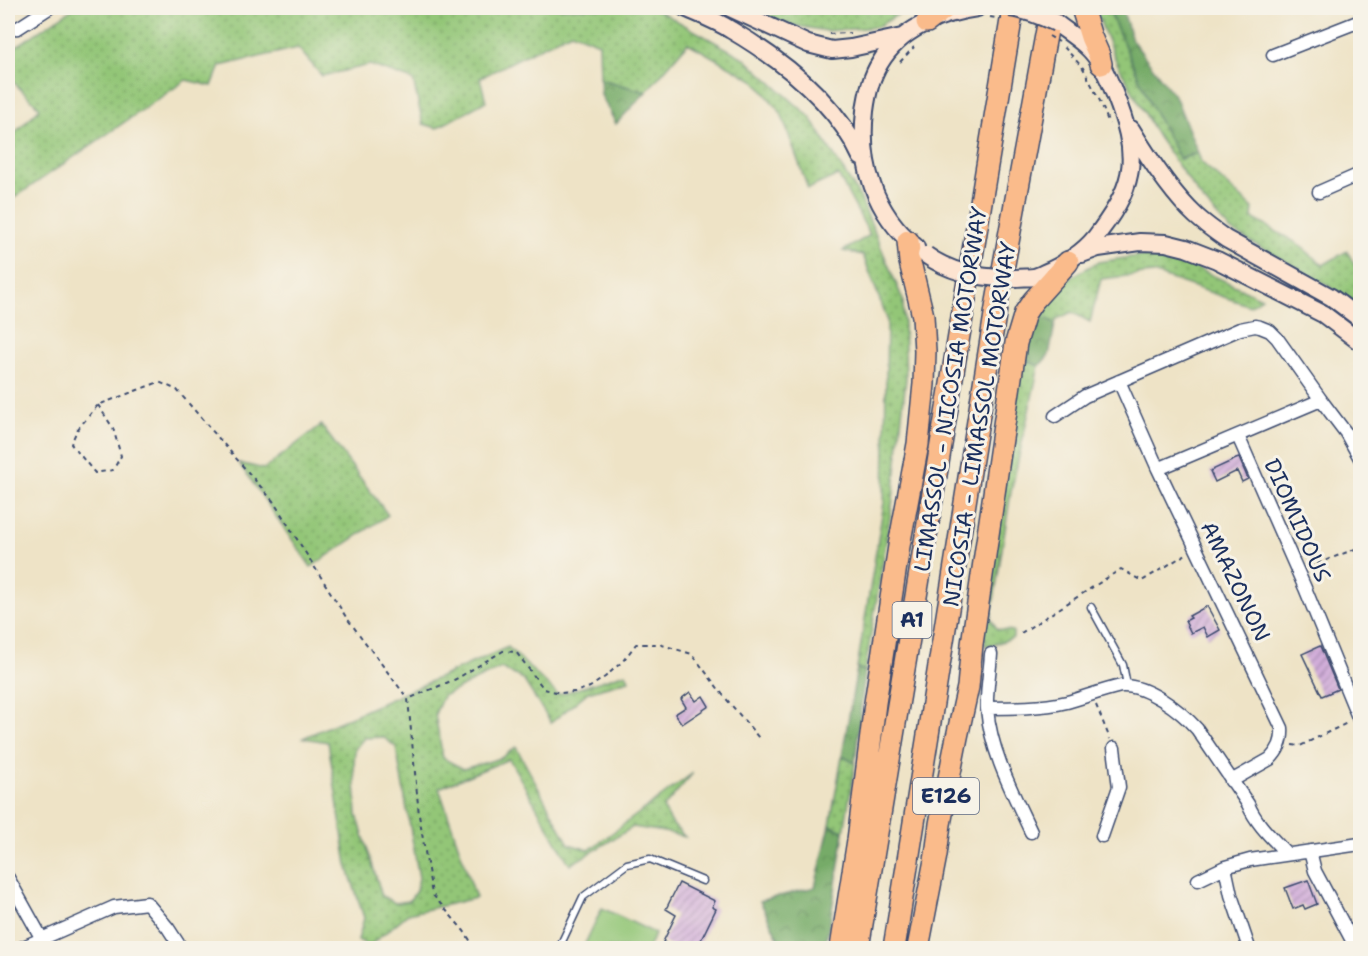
<svg xmlns="http://www.w3.org/2000/svg" width="1368" height="956" font-family="'Shantell Sans',sans-serif">
  <defs>
    <pattern id="grass-dots" width="8" height="8" patternUnits="userSpaceOnUse" patternTransform="scale(1.5)"><rect width="8" height="8" fill="#93c677"/><path d="M2 2h.1M6 6h.1" fill="none" stroke="#77a165" stroke-width="1.8" stroke-linecap="round"/></pattern>
    <pattern id="forest-crowns" width="20" height="18" patternUnits="userSpaceOnUse" patternTransform="scale(1.5)"><rect width="20" height="18" fill="#76ab68"/><path d="M2 6a3 3 0 1 1 6 0M12 15a3 3 0 1 1 6 0" fill="none" stroke="#608c59"/></pattern>
    <pattern id="building-hatch" width="6" height="6" patternUnits="userSpaceOnUse" patternTransform="scale(1.5)"><rect width="6" height="6" fill="#d1add9"/><path d="M-1 1l2-2M0 6l6-6M5 7l2-2" fill="none" stroke="#a98db3"/></pattern>
  </defs>
  <rect width="100%" height="100%" fill="#f7f3e8"/>
  <filter id="ink" filterUnits="userSpaceOnUse"><feTurbulence type="fractalNoise" baseFrequency=".0167" numOctaves="2"/><feDisplacementMap in="SourceGraphic" scale="12" xChannelSelector="R" yChannelSelector="G"/><feConvolveMatrix kernelMatrix="1 2 1 2 8 2 1 2 1" color-interpolation-filters="sRGB"/></filter>
  <filter id="wash" filterUnits="userSpaceOnUse"><feTurbulence type="fractalNoise" baseFrequency=".008" numOctaves="4" result="noise"/><feDisplacementMap in="SourceGraphic" scale="24" xChannelSelector="R" yChannelSelector="G"/><feGaussianBlur stdDeviation="1.35" result="paint"/><feColorMatrix in="noise" values="0 0 0 0 0 0 0 0 0 0 0 0 0 0 0 0 0 1.4 0 .05"/><feComposite in="paint" operator="in"/></filter>
  <g filter="url(#wash)">
    <rect width="100%" height="100%" fill="#eee3c6"/>
    <path fill="url(#grass-dots)" stroke="#577a6a" stroke-width="1.5" fill-rule="evenodd" d="M74,8H654L744,58L810,117L860,197L903,300L906,378L893,499L865,671L857,668L884,502L887,319L863,255L843,251L870,235L838,175L808,189L781,113L755,81L688,43L646,92L600,79L599,43L571,32L480,78L486,101L437,128L423,124L413,80L370,65L322,76L298,48L220,66L212,86L186,80L8,202V140L40,108L8,77V52Z
      M751,8H909L877,27L827,31L784,24Z
      M1096,8H1119L1111,15L1151,105L1180,159L1198,153L1201,162L1253,208L1252,218L1297,243L1323,265L1347,251L1360,275V306L1310,275L1230,230L1202,199L1158,137L1117,63L1096,12Z
      M1152,254L1188,264L1262,298L1250,306L1153,273L1101,279L1090,322L1072,312L1057,319L1055,324L1048,319L1031,318L1064,281L1098,262Z
      M1019,357L1039,366L1011,492L991,619L997,629L1013,631V638L998,643L985,646L984,633Z
      M321,425L388,515L311,567L239,463L264,469Z
      M508,647L558,695L626,673L629,680L588,692L551,723L523,679L501,668L443,696L435,714L443,758L463,769L501,758L516,747L569,844L589,850L693,773L663,808L673,825L685,837L664,832L633,827L570,865L509,759L439,788L476,898L408,914L369,946L358,940L364,918L347,865L328,742L303,738ZM383,737L396,747L419,878L416,891L409,901L395,903L382,896L357,815L354,766L355,749L364,738Z
      M842,756L855,763L844,832L830,825Z"/>
    <path fill="url(#forest-crowns)" stroke="#486d63" stroke-width="1.5" d="M1119,8H1122L1132,40L1176,98L1198,153L1180,159L1151,105L1111,15Z
      M600,79L646,92L616,124L601,95Z
      M1031,318L1048,319L1055,324L1049,355L1039,366L1019,357Z
      M857,668L865,671L855,763L842,756Z
      M830,825L844,832L830,922L824,948H783L760,901L815,887Z"/>
    <path fill="#93c677" stroke="#577a6a" stroke-width="1.5" d="M602,908L655,933L648,948H583Z"/>
    <g id="blocks">
      <path fill="url(#building-hatch)" d="M1239,458L1248,479L1242,482L1237,471L1215,482L1210,471L1236,459Z
        M1207,606L1220,630L1208,637L1203,627L1191,633L1185,621L1191,618L1189,616Z
        M1320,646L1338,689L1322,696L1302,654Z
        M690,692L696,701L703,696L709,706L682,724L675,714L686,707L681,699Z
        M1308,880L1317,904L1305,909L1303,905L1293,909L1285,888Z
        M679,883L715,901L712,907L716,909L697,948H675L663,942L676,915L666,909Z"/>
    </g>
  </g>
  <g filter="url(#ink)">
    <use href="#blocks" fill-opacity="0" stroke="#3b4a6e" stroke-width="1.5"/>
    <g fill="none" stroke-linecap="round" stroke-linejoin="round">
      <defs>
        <path id="lane" d="M1091,607L1123,665L1127,685
          M559,948L583,897L627,864L650,859L703,881"/>
        <path id="street" d="M8,29L18,28L49,8
          M1273,55L1360,21
          M1319,192L1360,174
          M1119,381L1158,469L1282,728C1283,741 1279,750 1270,759L1231,781
          M1055,416L1085,396L1240,329L1255,326L1260,327L1270,331L1277,338L1321,400L1346,433L1360,458
          M1238,436L1305,588L1360,722
          M1158,469L1321,400
          M991,654C990,672 986,691 987,709C991,753 1013,793 1031,832
          M987,708C1013,708 1041,708 1067,702C1085,697 1103,690 1121,686C1146,684 1181,711 1197,729L1248,804C1256,824 1273,839 1287,854
          M1102,836L1119,787L1114,748
          M1310,851L1315,871L1356,948
          M1225,867L1231,895L1249,948
          M8,878L42,939
          M1198,880L1225,867L1250,860L1360,844
          M21,948L114,907L147,903L168,928L181,948"/>
        <path id="secondary" d="M685,8C701,15 717,21 731,30C782,60 836,102 861,157
          M730,8L808,44L832,50L851,48L902,37
          M1131,129C1148,157 1172,194 1196,216C1205,224 1216,232 1226,239L1331,297L1360,319
          M916,247C874,213 859,163 865,111C867,95 871,77 880,63C900,29 940,13 977,8
          M1082,254L1098,248L1140,242L1166,243L1186,248L1217,260L1323,314L1360,342
          M1016,278C1022,277 1028,278 1034,277C1040,276 1045,272 1051,270C1070,261 1088,249 1100,231C1138,181 1138,153 1115,95C1109,79 1101,60 1088,48C1079,39 1066,31 1056,23"/>
        <path id="highway" d="M1082,8L1091,37L1099,55L1101,64
          M927,22L945,8
          M841,948L858,840L875,703L899,546L918,444L924,384L925,351L923,316L910,262L908,241
          M858,948L1013,8
          M894,948L997,302L1051,8
          M918,948L936,855L940,824L957,737L968,687L972,644L1016,343L1025,313L1033,301L1068,262"/>
      </defs>
      <use href="#lane" stroke="#3b4a6e" stroke-width="9"/>
      <use href="#street" stroke="#3b4a6e" stroke-width="15"/>
      <use href="#secondary" stroke="#3b4a6e" stroke-width="20"/>
      <use href="#highway" stroke="#3b4a6e" stroke-width="24"/>
      <path stroke="#3b4a6e" stroke-width="2" stroke-dasharray="4.5 4.5" stroke-linecap="butt" d="M661,8L672,13
        M829,34L850,33
        M1064,47L1083,68L1101,103L1109,124
        M900,62L914,47
        M98,405L113,428L121,456L113,470L95,473L71,444L77,430L98,405L159,382L177,390L273,501L346,617L408,699
        M1309,567L1360,547
        M1021,633L1121,569L1142,581L1186,554
        M1096,705L1110,739
        M1292,745L1300,746L1347,723
        M475,948L464,931L432,894L419,815L408,699L456,679L503,651L516,652L544,689L560,693L575,692L590,687L605,677L623,661L636,644H659L692,654L723,695L759,738"/>
      <use href="#lane" stroke="#fff" stroke-width="6"/>
      <use href="#street" stroke="#fff" stroke-width="12"/>
      <use href="#secondary" stroke="#fde4d1" stroke-width="16"/>
      <use href="#highway" stroke="#fabb8b" stroke-width="21"/>
      <defs>
        <path id="secondary-bridge" d="M1010,8C1026,10 1041,16 1056,23
          M926,255C952,274 983,279 1016,278"/>
      </defs>
      <use href="#secondary-bridge" stroke="#3b4a6e" stroke-width="20" stroke-linecap="butt"/>
      <path stroke="#3b4a6e" stroke-width="2" stroke-dasharray="4.5 4.5" stroke-linecap="butt" d="M990,17L1002,19
        M1049,36L1059,42"/>
      <use href="#secondary-bridge" stroke="#fde4d1" stroke-width="16"/>
    </g>
  </g>
  <g text-anchor="middle" stroke-width="6" stroke-linejoin="round" paint-order="stroke">
    <g fill="#f7f3e8" stroke="#5d6a87" stroke-width="1.5">
      <rect x="892.5" y="602" width="39" height="36" rx="4.5"/>
      <rect x="913" y="778" width="66" height="36" rx="4.5"/>
    </g>
    <g font-size="21" font-weight="bold" fill="#1b2f5e">
      <text x="912" y="627">A1</text>
      <text x="946" y="803">E126</text>
    </g>
    <g font-size="22" fill="#1b2f5e" stroke="#f7f3e8">
      <text transform="translate(950 389) rotate(-81)" y="8">LIMASSOL - NICOSIA MOTORWAY</text>
      <text transform="translate(979 424) rotate(-81)" y="8">NICOSIA - LIMASSOL MOTORWAY</text>
      <text transform="translate(1298 520) rotate(66)" y="8">DIOMIDOUS</text>
      <text transform="translate(1236 581) rotate(64)" y="8">AMAZONON</text>
    </g>
  </g>
  <rect width="1368" height="956" fill="none" stroke="#f7f3e8" stroke-width="30"/>
</svg>
